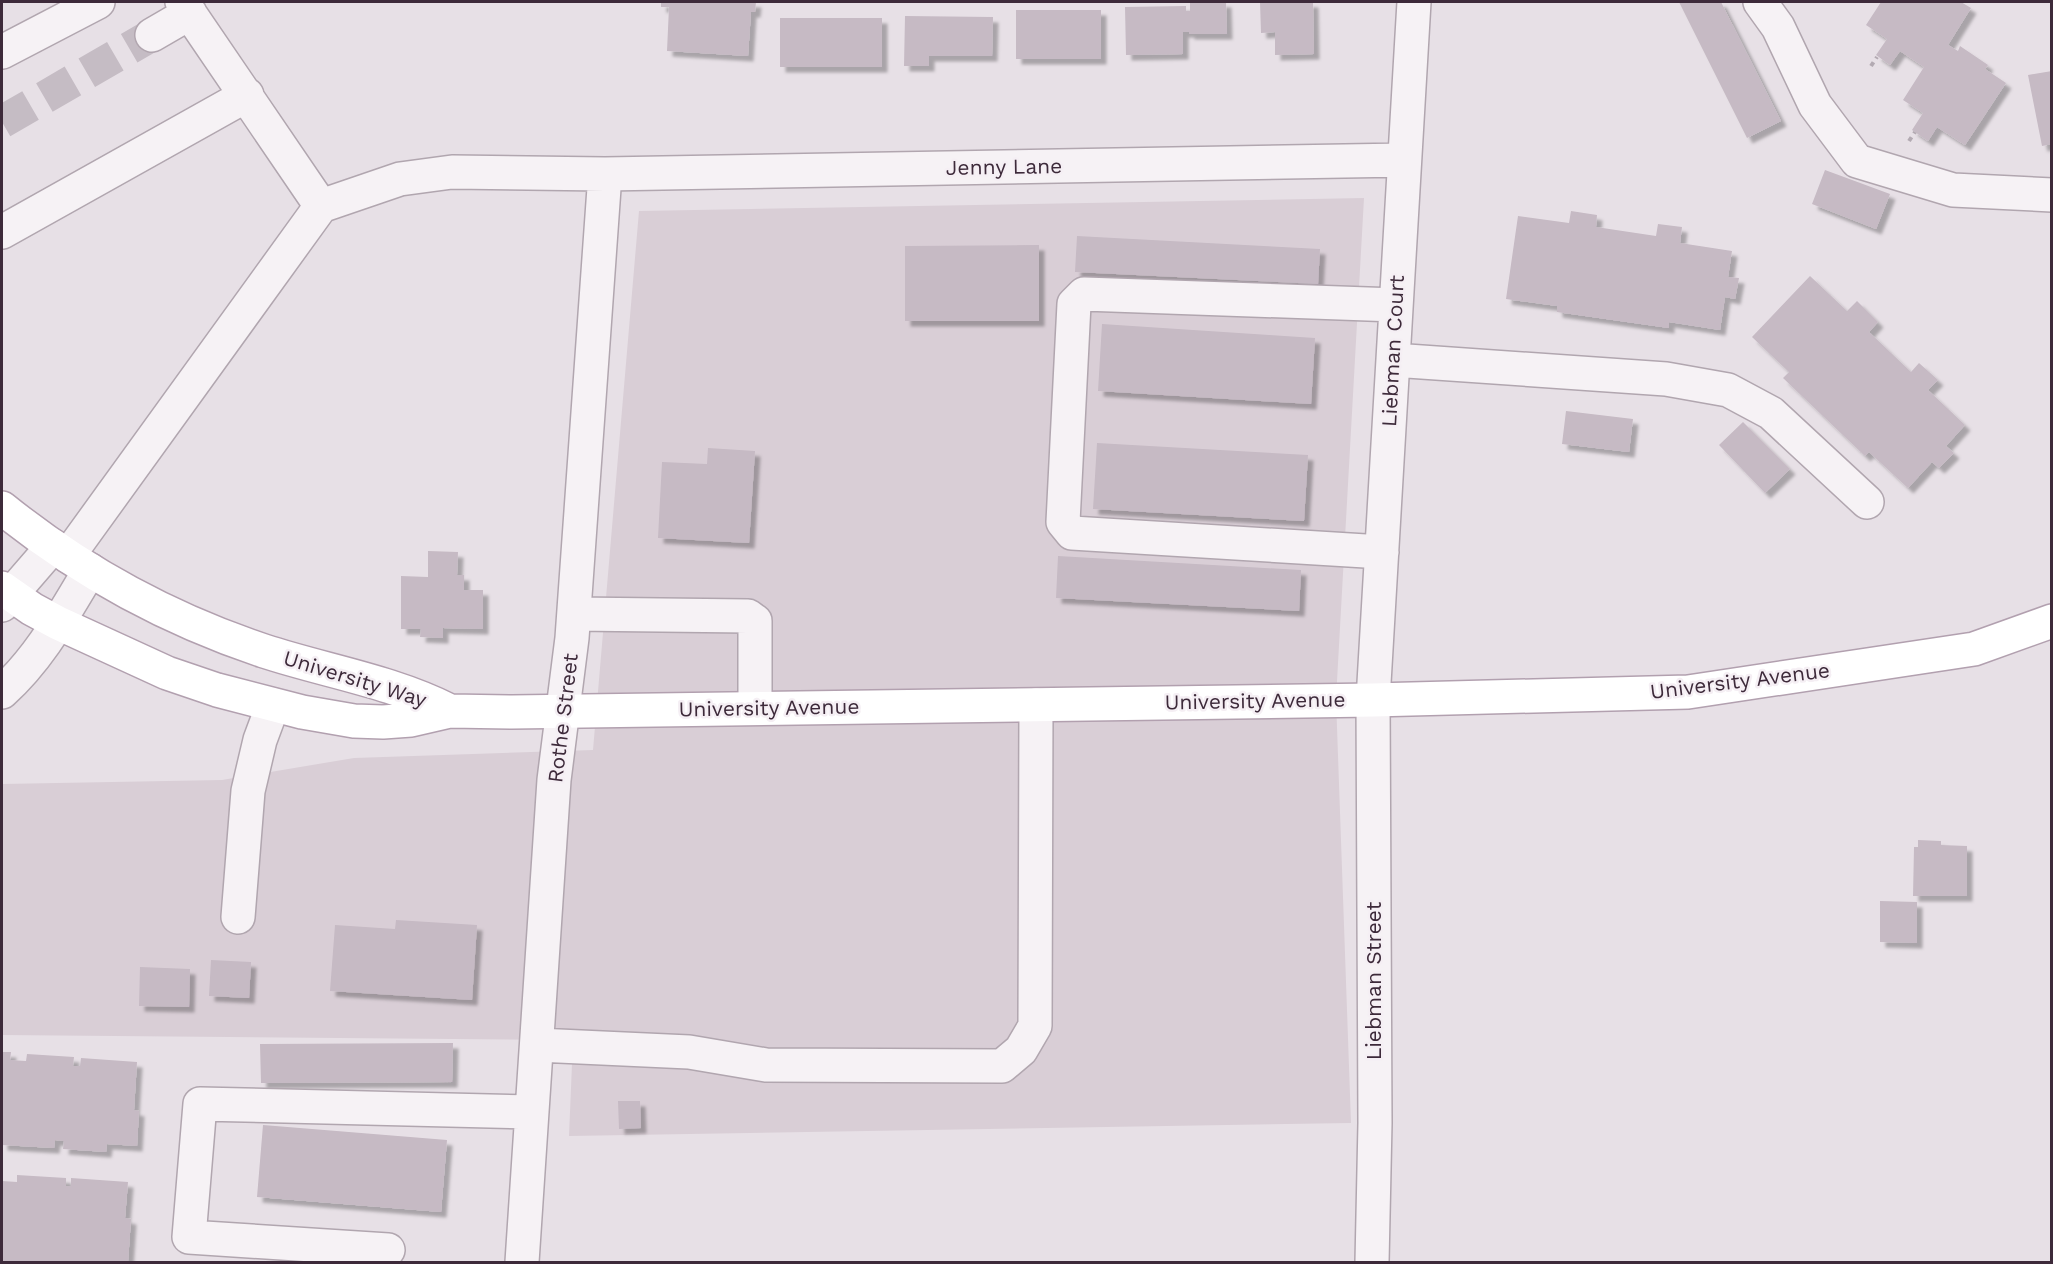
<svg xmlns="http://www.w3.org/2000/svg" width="2053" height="1264" font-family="'Work Sans',sans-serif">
  <defs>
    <filter id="shadow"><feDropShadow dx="5.5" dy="5.5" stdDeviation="1.5" flood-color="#0004"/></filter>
  </defs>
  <rect width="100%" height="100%" fill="#e7e0e6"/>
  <path fill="#d9ced6" d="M1364,198L1336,699L1351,1123L569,1136L573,1040L2,1035V784L222,780L354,758L593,750L639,211Z"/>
  <path fill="#c6bac4" filter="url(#shadow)" d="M661,2H756L755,12H751L748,56L667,51L669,7H661Z
    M1190,2H1226L1227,34H1189V32H1183V54L1126,55L1125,7L1186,6V11H1190Z
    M1260,2H1313L1314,54L1275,55V32L1261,33Z
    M1679,2H1721L1781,121L1747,138Z
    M1881,2H1961L1971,8L1948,45L1958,51L1960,46L1988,65L1985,69L2006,83L1965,145L1937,127L1928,141L1912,130L1923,113L1903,100L1924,67L1900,51L1890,65L1876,55L1887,39L1866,25Z
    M1016,10H1101V59H1016Z
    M905,16L993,17L992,56H929V66H904Z
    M780,18H882V67H780Z
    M2052,71V144L2042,146L2028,75Z
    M1825,170L1890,194L1876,229L1812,204Z
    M1571,211L1597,215L1596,227L1656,236L1658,224L1682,227L1680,243L1732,251L1728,277L1739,278L1735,299L1725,297L1720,330L1669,322V328L1557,312V306L1506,299L1518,216L1569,223Z
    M1077,236L1320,249L1318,284L1075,272Z
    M1039,245V321H905V246Z
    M1810,276L1847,311L1857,301L1878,322L1869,332L1911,372L1919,363L1938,380L1928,390L1965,425L1946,446L1954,453L1939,468L1932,462L1908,488L1869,452L1865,456L1783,378L1789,372L1752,337Z
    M1102,324L1315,338L1311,404L1098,391Z
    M1566,411L1633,419L1629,452L1562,444Z
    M1743,422L1790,469L1765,493L1719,445Z
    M1097,443L1308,455L1304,521L1093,509Z
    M708,448L755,451L749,543L658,538L662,462L707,464Z
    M428,551L458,552L457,575H464V590H483V629L443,628V638L420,637L421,629H401V576L428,577Z
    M1058,556L1301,570L1299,611L1056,598Z
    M1918,840L1941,841V845L1967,846V896H1913L1914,847H1918Z
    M1880,901L1917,902V943L1880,942Z
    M396,920L477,925L472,1000L330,991L335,925L395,929Z
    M211,960L251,962L249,998L209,996Z
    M140,967L190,969L189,1007L139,1006Z
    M453,1043L452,1082L261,1083L260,1044Z
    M2,1052H11L10,1060L26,1061L27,1054L74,1057L73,1066H80L81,1058L137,1062L134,1110L139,1111L137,1146L107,1144L106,1152L63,1149L64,1141L55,1140L54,1148L2,1145Z
    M618,1101H640L641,1128L619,1129Z
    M263,1125L447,1140L441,1212L257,1197Z
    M17,1175L66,1178V1186H71V1178L128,1182L125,1218L131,1219L128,1262H2V1181L17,1182Z"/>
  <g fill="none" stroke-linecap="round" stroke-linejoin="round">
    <path stroke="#c5bcc4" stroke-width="33" stroke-dasharray="33 16" stroke-linecap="butt" d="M2,122L152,35"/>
    <defs>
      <path id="minor" d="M182,2L321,206
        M1760,2L1778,27L1815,105L1857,161L1953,190L2052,195
        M152,35L190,13
        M2,52L98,2
        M2,232L247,95
        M1393,360L1666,379L1728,390L1771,413L1867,502
        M1382,552L1072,533L1063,522L1074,304L1084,294L1396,305
        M68,556L321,206L400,179L452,172L605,174L1404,160
        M2,605L53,546
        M574,614L748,616L755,621V708
        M2,692C40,658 64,613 90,570
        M238,917L248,791L260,740L273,705
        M537,1045L689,1052L766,1065L1002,1066L1021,1050L1035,1026L1036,705
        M388,1250L189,1237L200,1104L532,1112
        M522,1262L554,780L572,638L605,174
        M1372,1262L1375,1123L1373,700L1414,2"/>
      <path id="major" d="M2,508C80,571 168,619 264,651C325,671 391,681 450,711
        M2,588L32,609L58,623L167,673L217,690L302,712L354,721L383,722L411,720L450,711L512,712L1373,700L1688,692L1974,649L2052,621"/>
    </defs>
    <use href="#minor" stroke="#b1a6af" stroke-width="36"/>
    <use href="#major" stroke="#b2a0af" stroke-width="36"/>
    <path stroke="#b3aab2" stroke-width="4" stroke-dasharray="4.5 4.5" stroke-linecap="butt" d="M1871,66L1877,57
      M1909,141L1915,132"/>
    <use href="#minor" stroke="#f6f2f5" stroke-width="33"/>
    <use href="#major" stroke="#fff" stroke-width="33"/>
  </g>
  <g text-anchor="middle" stroke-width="5" stroke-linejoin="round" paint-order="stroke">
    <g font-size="21" fill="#3d2a3a" stroke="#f5eff4">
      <text transform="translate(1004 167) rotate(-1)" y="7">Jenny Lane</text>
      <text transform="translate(1393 351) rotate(-87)" y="7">Liebman Court</text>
      <text transform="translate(355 679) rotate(17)" y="7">University Way</text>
      <text transform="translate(1740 681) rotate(-7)" y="7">University Avenue</text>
      <text transform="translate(1255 701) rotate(-1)" y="7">University Avenue</text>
      <text transform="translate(769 708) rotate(-1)" y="7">University Avenue</text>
      <text transform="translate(563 718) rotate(-83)" y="7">Rothe Street</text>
      <text transform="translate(1374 981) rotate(-90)" y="7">Liebman Street</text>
    </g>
  </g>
  <rect width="2053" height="1264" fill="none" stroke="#3d2a3a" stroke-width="6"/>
</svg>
